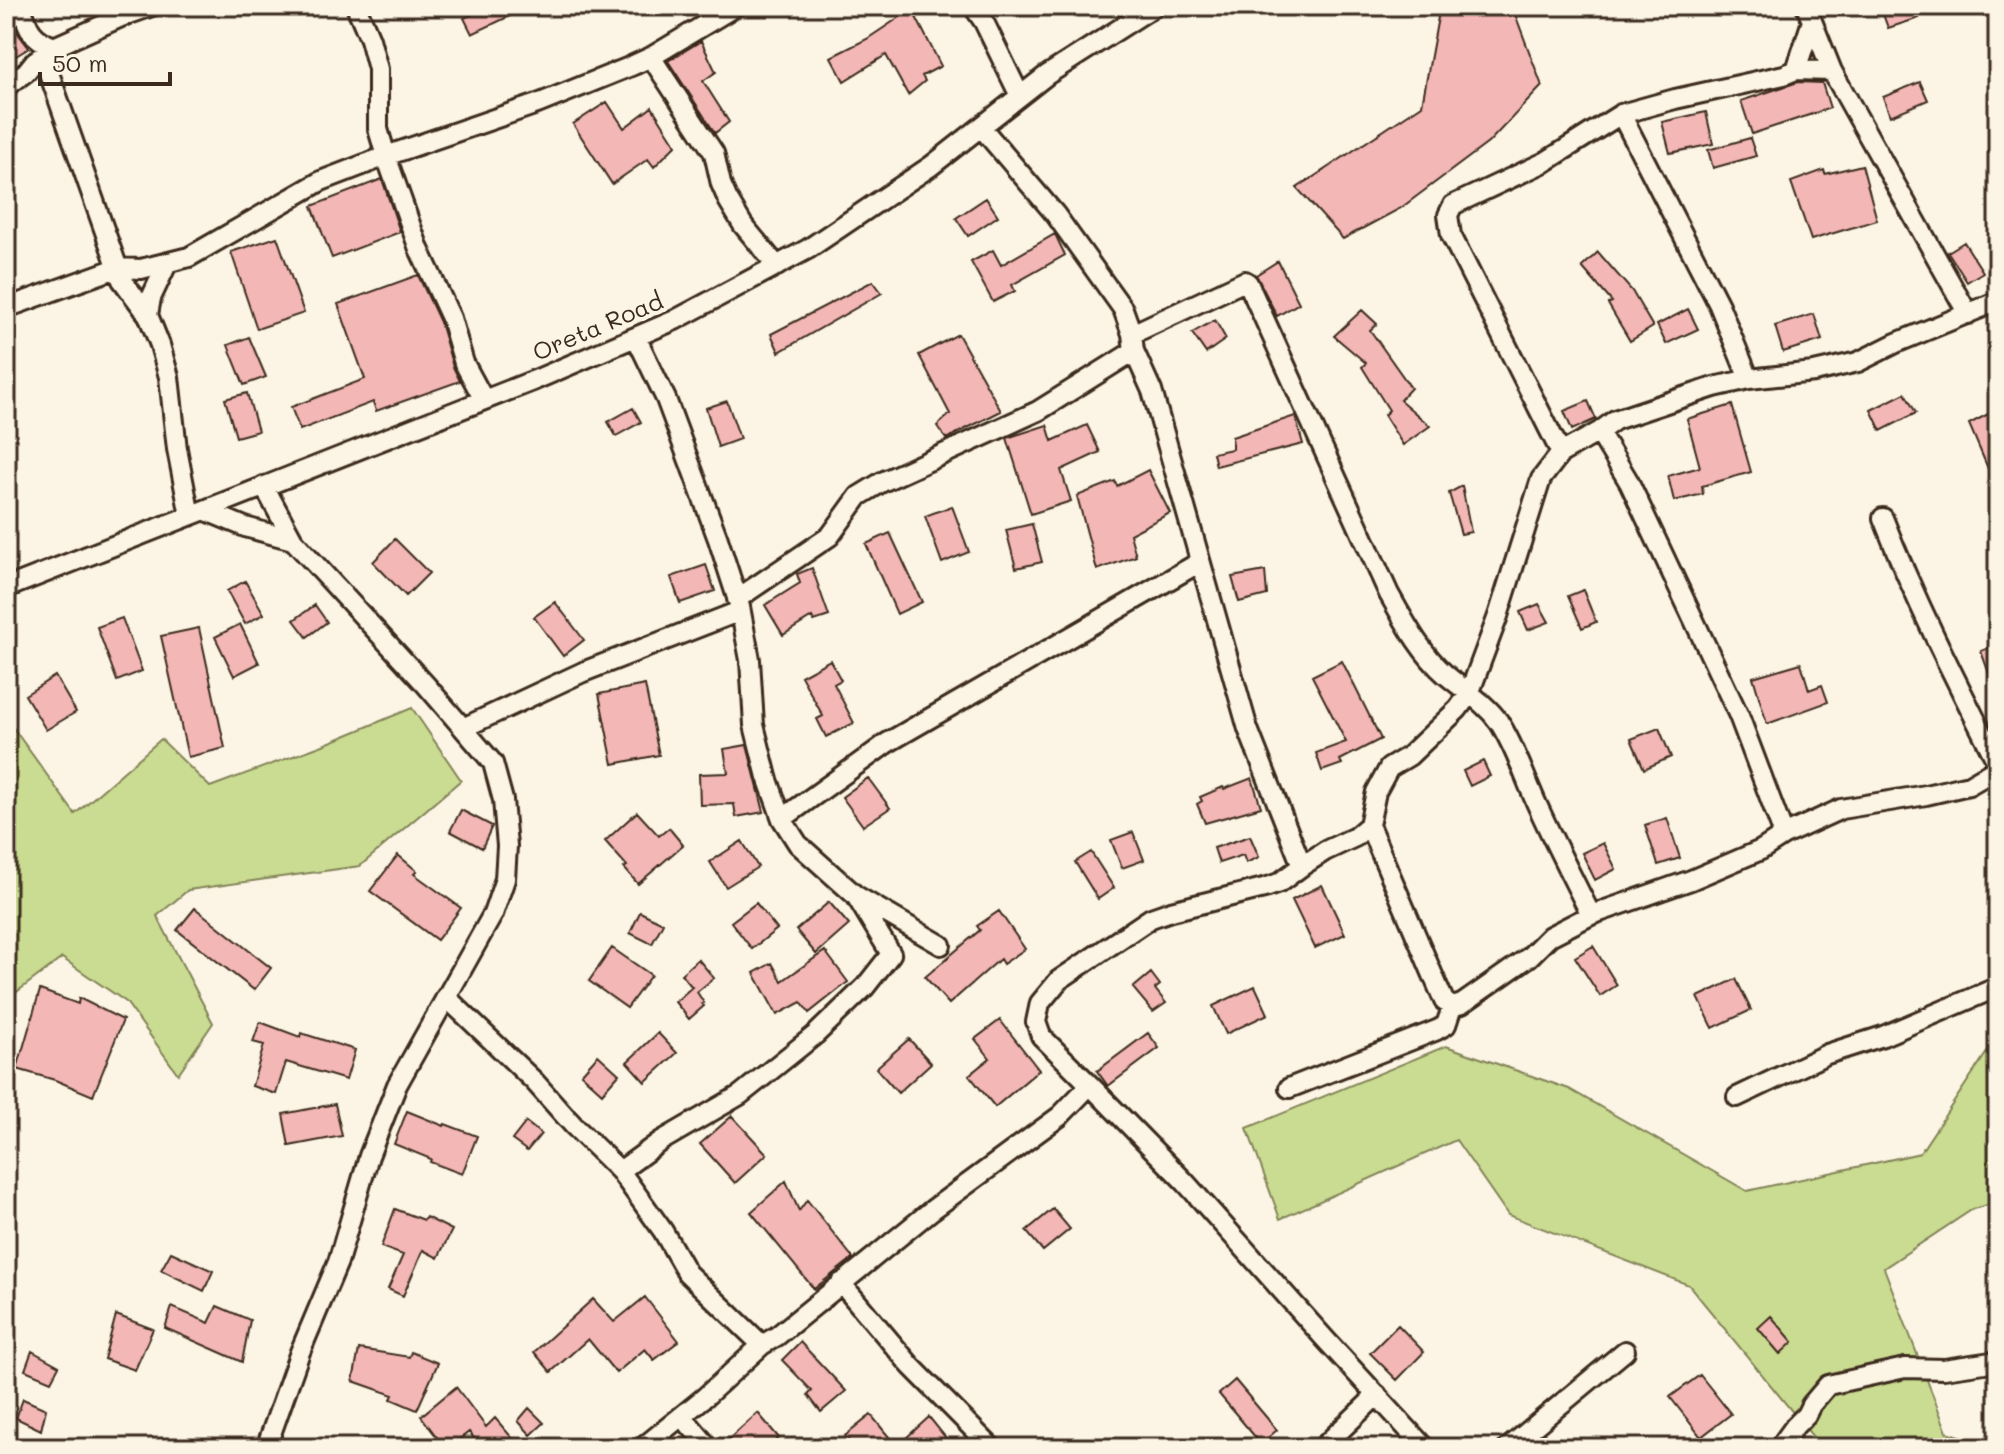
<svg xmlns="http://www.w3.org/2000/svg" width="2004" height="1454" font-family="Mali,sans-serif">
  <rect width="100%" height="100%" fill="#fcf5e5"/>
  <filter id="ink" filterUnits="userSpaceOnUse"><feTurbulence type="fractalNoise" baseFrequency=".0125" numOctaves="2"/><feDisplacementMap in="SourceGraphic" scale="16" xChannelSelector="R" yChannelSelector="G"/><feConvolveMatrix kernelMatrix="1 2 1 2 8 2 1 2 1" color-interpolation-filters="sRGB"/></filter>
  <g filter="url(#ink)">
    <path fill="#cadc91" stroke="#828358" stroke-width="2" d="M412,708L461,780L360,866L188,890L157,916L213,1023L178,1074L126,1002L62,958L6,1000V718L75,814L161,739L210,787L323,745Z
      M1446,1046L1569,1089L1747,1191L1920,1153L1991,1046H1998V1202L1973,1209L1884,1268L1947,1432L1998,1448H1822L1689,1285L1508,1215L1456,1140L1280,1219L1247,1128Z"/>
    <path fill="#f3b7b5" stroke="#3b2a1e" stroke-width="2" d="M6,6H9L17,32L29,48L6,62Z
      M489,6H506L510,16L472,34L464,18Z
      M1440,6H1512L1542,86L1488,143L1401,208L1343,239L1297,188L1422,105Z
      M1880,6H1916L1919,18L1888,28Z
      M912,9L941,66L922,76L925,81L908,95L886,55L844,81L831,57L867,39Z
      M701,41L716,72L703,81L729,122L715,133L668,61Z
      M1798,82L1822,83L1830,108L1752,134L1741,101Z
      M1920,82L1928,100L1890,116L1883,97Z
      M607,102L624,128L652,107L676,145L654,167L648,159L612,184L573,124Z
      M1706,112L1713,144L1670,153L1662,122Z
      M1750,138L1756,156L1713,168L1708,150Z
      M1862,165L1877,220L1811,240L1791,182L1824,170L1825,174Z
      M382,179L400,232L332,258L312,206Z
      M986,198L998,216L968,236L956,218Z
      M1055,234L1065,255L1012,285L1015,291L993,302L971,262L993,250L1001,265Z
      M277,237L304,313L257,329L231,252Z
      M1964,242L1983,272L1967,282L1948,252Z
      M1598,252L1632,291L1653,327L1630,341L1608,304L1612,302L1582,267Z
      M1278,261L1299,303L1277,316L1256,275Z
      M418,275L440,322L453,367L460,381L376,411L373,402L300,430L291,407L365,379L338,304Z
      M873,281L882,293L779,352L771,334Z
      M1688,309L1698,329L1666,344L1657,325Z
      M1362,310L1377,324L1370,330L1411,388L1400,400L1430,426L1403,445L1384,415L1389,410L1362,367L1366,363L1334,336Z
      M1814,314L1822,340L1783,352L1775,326Z
      M1215,320L1226,339L1206,353L1192,333Z
      M958,334L1001,411L946,439L937,426L950,414L919,355Z
      M249,337L266,377L244,385L228,345Z
      M247,393L258,431L236,437L225,399Z
      M1905,393L1916,413L1881,431L1871,410Z
      M727,401L740,439L718,447L706,408Z
      M1588,401L1596,419L1572,430L1564,411Z
      M1732,405L1751,472L1702,486L1703,494L1674,501L1668,476L1700,467L1687,419Z
      M633,408L641,422L616,436L608,422Z
      M1998,409V492L1969,424Z
      M1295,416L1303,444L1216,466L1213,453L1232,449V437Z
      M1047,425L1052,441L1087,425L1100,452L1061,470L1071,501L1031,514L1007,438Z
      M1148,470L1170,513L1130,534L1136,556L1097,570L1077,496L1115,481L1117,486Z
      M1462,486L1471,532L1461,534L1449,493Z
      M952,506L969,552L942,563L925,516Z
      M1032,524L1042,562L1016,568L1006,530Z
      M890,533L922,602L897,614L866,544Z
      M395,539L429,573L406,596L373,562Z
      M706,565L715,591L680,603L671,577Z
      M812,568L829,616L814,621L812,617L783,635L765,605L800,583L797,574Z
      M1265,571L1267,595L1239,602L1232,577Z
      M245,581L264,614L245,624L227,591Z
      M1583,590L1596,622L1582,628L1568,596Z
      M555,602L584,640L563,656L534,617Z
      M1539,604L1549,622L1528,630L1520,612Z
      M315,605L327,622L307,637L294,620Z
      M122,618L142,671L117,681L97,627Z
      M240,624L259,663L234,676L215,637Z
      M199,628L225,748L188,757L161,636Z
      M1998,644V693H1996L1981,651Z
      M830,660L841,680L834,684L854,723L826,737L817,719L823,716L801,676Z
      M1342,661L1381,739L1340,760L1342,764L1322,771L1316,753L1346,742L1312,676Z
      M1801,663L1809,690L1822,685L1828,702L1767,724L1753,677Z
      M55,676L76,712L46,730L25,695Z
      M645,685L659,755L613,764L599,694Z
      M1659,728L1671,757L1644,769L1631,739Z
      M747,745L764,812L736,817L734,804L700,805L699,774L728,773L724,749Z
      M1483,761L1490,776L1470,786L1463,771Z
      M868,778L890,808L863,826L842,797Z
      M1252,778L1261,807L1205,823L1197,804L1202,801L1200,797L1223,787L1224,789Z
      M461,810L492,826L482,848L450,831Z
      M637,812L659,836L669,828L683,845L638,884L624,868L627,866L605,841Z
      M1667,818L1680,858L1658,865L1645,825Z
      M1133,832L1144,860L1122,868L1111,840Z
      M1250,836L1259,857L1246,863L1243,855L1219,863L1214,848Z
      M742,841L758,867L726,887L710,862Z
      M1603,843L1616,869L1595,880L1582,853Z
      M1091,852L1114,888L1098,899L1075,862Z
      M398,855L417,871L414,874L461,908L437,940L370,891Z
      M1322,885L1345,934L1315,948L1292,900Z
      M829,902L849,925L816,954L796,930Z
      M756,903L777,929L752,949L731,922Z
      M195,908L271,968L254,990L177,930Z
      M999,911L1025,949L1003,964L1000,959L949,1004L925,977L980,930L977,926Z
      M640,912L663,923L652,944L630,933Z
      M1593,946L1617,985L1600,996L1575,957Z
      M612,948L651,975L627,1008L589,981Z
      M825,951L848,982L809,1013L801,1002L777,1015L754,973L772,963L782,981Z
      M698,959L714,978L697,992L704,1003L702,1004L704,1006L689,1019L675,1002L692,987L681,974Z
      M1151,973L1160,985L1155,989L1166,1003L1153,1012L1133,988Z
      M1736,979L1751,1010L1713,1028L1698,997Z
      M1255,986L1268,1014L1226,1034L1213,1006Z
      M40,990L78,1004L79,998L123,1020L93,1096L55,1080L17,1069Z
      M1000,1020L1039,1070L995,1107L969,1075L990,1058L975,1039Z
      M260,1022L300,1037L301,1033L355,1050L346,1080L286,1062L276,1094L252,1086L264,1045L253,1042Z
      M658,1033L677,1053L645,1082L627,1062Z
      M1148,1033L1159,1048L1108,1086L1097,1071Z
      M909,1039L931,1063L898,1093L876,1068Z
      M598,1055L619,1074L602,1093L581,1074Z
      M335,1104L342,1136L289,1146L283,1114Z
      M407,1111L444,1126L445,1124L477,1136L462,1174L430,1162L431,1159L394,1144Z
      M732,1116L767,1154L735,1183L700,1144Z
      M526,1122L541,1134L527,1151L512,1140Z
      M786,1181L799,1211L807,1200L853,1258L814,1289L751,1212Z
      M395,1209L424,1220L426,1217L452,1230L438,1258L423,1250L403,1296L388,1289L403,1255L381,1247Z
      M1053,1209L1070,1229L1043,1251L1026,1231Z
      M171,1252L213,1271L204,1291L161,1270Z
      M645,1297L679,1341L654,1360L645,1349L616,1373L588,1339L551,1372L534,1352L593,1299L614,1322Z
      M217,1306L250,1320L242,1362L165,1328L172,1307L209,1323Z
      M116,1315L153,1329L135,1370L104,1359Z
      M1771,1316L1793,1342L1780,1354L1758,1328Z
      M1398,1325L1424,1352L1397,1380L1370,1353Z
      M800,1342L846,1391L821,1412L808,1395L812,1391L782,1360Z
      M359,1349L409,1357L411,1352L438,1363L417,1410L391,1399L393,1395L353,1381Z
      M32,1351L59,1366L51,1381L25,1370Z
      M1700,1375L1731,1414L1701,1437L1670,1397Z
      M1235,1380L1277,1430L1261,1444L1219,1394Z
      M456,1387L486,1427L495,1418L513,1439L504,1448H482L469,1432L448,1448H445L421,1416Z
      M23,1399L46,1409L41,1430L16,1418Z
      M529,1408L544,1423L531,1435L518,1421Z
      M758,1413L779,1438L768,1448H721V1446Z
      M871,1415L898,1448H855L845,1436Z
      M929,1417L946,1438L934,1448H915L906,1438Z"/>
    <g fill="none" stroke-linecap="round" stroke-linejoin="round">
      <defs>
        <path id="minor" d="M21,6C28,29 31,38 54,47
          M356,6L370,39L378,69V129L386,156L419,249L451,318L464,363L484,400
          M973,6L984,22L1020,96
          M1806,6L1832,71L1968,314
          M43,56L122,280L148,315L160,345L169,377L177,449L190,516
          M651,57L714,153L721,184L728,200L743,225L777,266
          M1796,70L1812,21
          M6,87L26,72L34,62L54,47L121,17L152,6
          M1621,114L1719,305L1749,379
          M6,308L117,268L141,269L189,257L321,181L386,156L540,103L629,67L651,57L736,6
          M148,315L151,298L167,264
          M1132,334L1245,281L1248,283L1389,594C1405,622 1420,652 1445,674C1463,690 1485,702 1499,722C1517,750 1526,782 1540,811C1556,846 1574,881 1591,915
          M636,337L666,399L718,539L740,607L750,660L754,725L767,777L782,819L798,844L855,895L941,945
          M1599,432L1629,482L1739,716L1784,835
          M1561,453L1451,235L1448,215L1453,205L1545,162L1621,114L1675,99L1784,75L1796,70L1832,71
          M264,486L293,540L426,685L493,763L503,800L507,846L505,879L493,914L397,1085L369,1156L338,1262L300,1352L266,1448
          M204,510L245,527L293,540
          M1883,518C1916,603 1957,683 1998,764
          M6,588L535,380L675,320L808,249L931,166L1047,75L1155,6
          M737,599L830,536L859,496L882,482L1038,411L1134,351
          M463,728L583,672L740,611
          M782,819L887,743L1200,562
          M1369,825L1444,1001L1452,1007L1462,1004L1529,957L1550,936L1591,915L1691,880L1761,850L1784,835L1841,809L1926,795L1969,785L1998,768
          M1302,866L1325,851L1355,837L1369,825L1376,792L1389,768L1409,756L1458,709L1469,694L1498,616L1541,479L1561,453L1599,432L1615,420L1714,387L1749,379L1814,372L1858,362L1896,343L1998,301
          M446,997L534,1081L574,1126L620,1171L663,1231L687,1273L762,1345
          M1090,1085L1185,1182L1325,1339L1425,1448
          M1289,1088L1437,1030L1446,1025L1452,1007
          M1737,1097L1827,1054L1883,1036L1998,987
          M620,1171L661,1141L740,1095L815,1035L865,987L891,954L856,896
          M841,1283L911,1366L992,1448
          M682,1416L709,1448
          M642,1448L705,1397L762,1345L777,1336L932,1210L1060,1116L1090,1085L1041,1036L1036,1022L1040,1003L1059,980L1151,918L1171,911L1268,887L1279,883L1302,866L1248,729L1152,391L1134,351L1132,334L1123,309L1055,214L981,127
          M1322,1448L1377,1395
          M1508,1448L1625,1351
          M1779,1448L1795,1426L1806,1415L1811,1405L1828,1385L1905,1368L1944,1369L1998,1361"/>
      </defs>
      <use href="#minor" stroke="#3b2a1e" stroke-width="24"/>
      <use href="#minor" stroke="#fcf5e5" stroke-width="18"/>
    </g>
  </g>
  <g text-anchor="middle" stroke-width="8" stroke-linejoin="round" paint-order="stroke">
    <g font-size="24" fill="#3b2a1e" stroke="#fcf5e5">
      <text transform="translate(598 327) rotate(-23)" y="8">Oreta Road</text>
    </g>
  </g>
  <rect width="2004" height="1454" fill="none" stroke="#fcf5e5" stroke-width="32"/>
  <rect x="16" y="16" width="1972" height="1422" fill="none" stroke="#3b2a1e" stroke-width="3" filter="url(#ink)"/>
  <path d="M40 72v12h130v-12" fill="none" stroke="#3b2a1e" stroke-width="4"/>
  <text x="52" y="72" font-size="24" fill="#3b2a1e" stroke="#fcf5e5" stroke-width="6" paint-order="stroke">50 m</text>
</svg>
